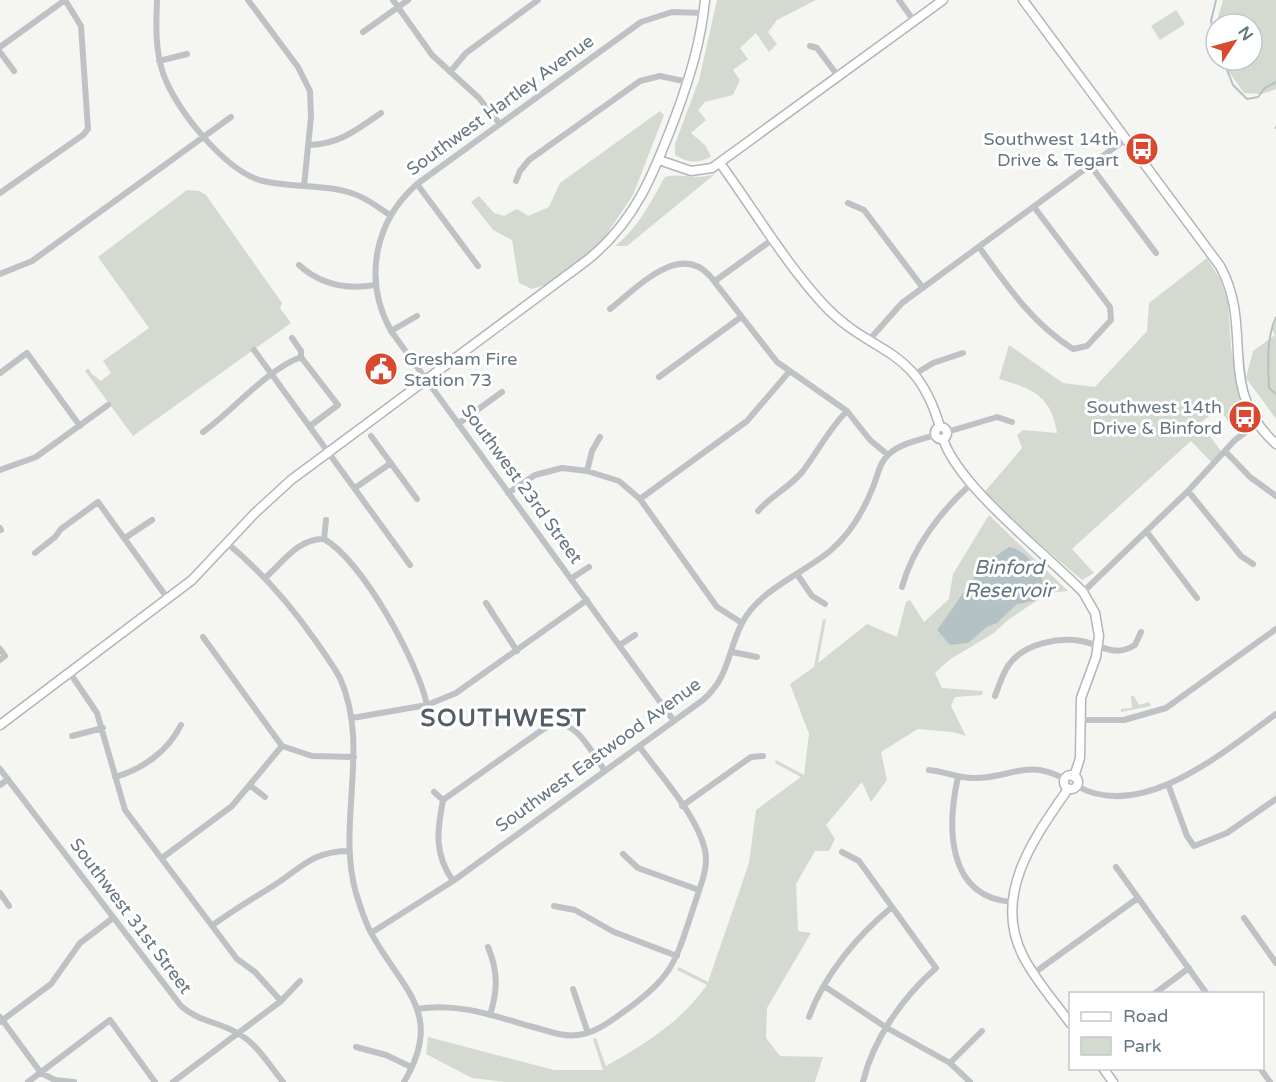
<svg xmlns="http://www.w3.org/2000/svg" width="1276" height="1082" font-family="'Varela Round',sans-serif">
  <rect width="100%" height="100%" fill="#f5f5f2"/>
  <path fill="#d5dad1" d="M717,0H816L777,20L768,32L777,44L769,52L756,33L740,48L748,59L733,70L740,80L733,95L705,102L698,110L706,120L691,133L706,146L711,157C696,164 689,163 675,155V144L699,80Z
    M1223,0H1276V89L1262,94L1244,93L1224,65L1223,60H1252V24H1216Z
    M1176,10L1185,24L1160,40L1151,26Z
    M660,111L664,115L633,195L601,243L551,283L532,289L519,283L512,240L493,230L471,202L479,196L494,213L504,216L517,209L528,216L549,207L560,183Z
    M715,174L627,246H615C639,227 650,203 665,177C682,172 693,181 715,174Z
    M187,190L199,191L206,195L282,303L280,308L291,323L133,436L85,371L88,368L92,374L101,381L111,373L103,361L149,328L98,257Z
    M1207,258L1220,279L1228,302L1231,347L1244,424L1235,430L1219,409L1200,423L1221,451L1213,464L1191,441L1072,549L1094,573L1082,580L982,495L1022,448L1017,435L1023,430L1057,433C1051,396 1033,389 999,379L1009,345L1063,383L1095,387L1147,331L1149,303Z
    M1276,321V419L1246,378L1253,351L1275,335L1272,330Z
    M989,515L1068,591L1048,593L1008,620L994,633L949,660L935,673L942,688L983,691L982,695L955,697L951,706L966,736L953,732L918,729L881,752L887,780L871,802L862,782L826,825L835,839L829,851H815L796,884L798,931L811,933L767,1008L766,1038L780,1056L823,1057L815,1082H505L472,1078L426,1054L428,1037L554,1070H603L593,1039L596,1038L606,1066C645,1044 681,1022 707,985L677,970L679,967L708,982L749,863L756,810L801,777L775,763L776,760L804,775L809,734L790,684L814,667L823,619H826L818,663L867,624L897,637L906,602L910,600L924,622L949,599L953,574Z
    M1131,696H1134L1139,705L1149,702L1151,706L1121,712V709L1132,708Z"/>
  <path fill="#b5c2c5" d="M1009,547C1024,549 1034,565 1042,576L1043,589L1035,601L1017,604L997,623L987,627L968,643L950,645L937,630L983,565Z"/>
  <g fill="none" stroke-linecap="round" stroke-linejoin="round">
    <path stroke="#b5c2c5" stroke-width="2" d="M1216,0L1211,21L1216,39
      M1223,60L1233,85L1247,99L1258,97L1265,88L1276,82
      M1276,127V128
      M1276,317C1266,339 1268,364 1269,388L1276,394"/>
    <defs>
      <path id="secondary" d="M1023,0L1220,266C1255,329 1215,389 1276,444
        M659,160L691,171L712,168L943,0
        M720,163C754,210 784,261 823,304C872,357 915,342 940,427
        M935 433a6 6 0 1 1 12 0a6 6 0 1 1-12 0Z
        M943,439C959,487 1045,553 1083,592L1095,613L1099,636L1096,657L1081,698L1080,758L1074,777
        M0,725L192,580L255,513L291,480L586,261C635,223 655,171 676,115C690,77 701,41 705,0
        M1064 782a7 7 0 1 1 14 0a7 7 0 1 1-14 0Z
        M1068,789C1034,838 992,895 1023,956C1035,980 1055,1002 1070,1023
        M1103,1068L1113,1082"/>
    </defs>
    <use href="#secondary" stroke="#b1b6ba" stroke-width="11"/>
    <path stroke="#bec2c5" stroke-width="6" d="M157,0C156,25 155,49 163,73C175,109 226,172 263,181C293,188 326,184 354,194C367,198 379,208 390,215
      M248,0L298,67L310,91L311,117L304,186
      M393,0L432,55L479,98L499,123
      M899,0L914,21
      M363,32L408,0
      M810,46L817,48L838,76
      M0,47L65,0
      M0,52L14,71
      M159,61L187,54
      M450,72L466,53L538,0
      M309,145C339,144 357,130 381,113
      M1090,165L1156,253
      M516,181L520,171L529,160L640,81L660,76L688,82
      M417,184L478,266
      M0,193L83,135L88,129L81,26L65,0
      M848,203L864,210L923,288
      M979,247C1007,286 1033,324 1073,349L1087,346L1111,320L1110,307L1034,207
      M299,265C321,285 346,290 375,285
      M0,274L32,261L231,117
      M715,281L773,239
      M610,309C636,289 679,241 710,276L777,362L847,411L870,440L888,455
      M391,331L417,316
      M292,338L301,351V357L338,405L310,426
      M870,339L902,303L1126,139
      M254,350L410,565
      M0,373L27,353L80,426
      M915,374L933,363L963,353
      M659,377L741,317
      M458,424L502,392
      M203,432C234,410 266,370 301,357
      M947,432L997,417L1012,422
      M371,436L417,499
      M1225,451L1250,477L1276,496
      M0,470L36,457L108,405
      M587,471L592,451L600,437
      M355,488L391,463
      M1188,491L1241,556L1253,564
      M508,493L535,475L562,468L587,471L619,481L640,499L717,607L742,623
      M640,499L747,421L789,372
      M758,511C771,496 790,487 803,471C818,451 829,429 847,411
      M0,528L1,530
      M1147,532L1197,598
      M125,538L152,520
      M324,539C362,560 418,662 427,705
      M324,539L326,520
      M227,543C262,572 289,603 315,640C324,653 333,665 340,678C371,748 336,822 356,893C360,906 364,919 370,931C400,988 446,1012 404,1082
      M35,553L55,537L61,529L98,502L168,599
      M797,574L812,596L825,604
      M266,577C283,562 299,538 324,539
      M572,578L589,567
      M902,587C913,547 941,511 971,484
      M1083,592L1188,491L1235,440L1258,423
      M486,603L517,651
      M203,637L282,746L312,756L354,757
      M620,645L635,635
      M0,649L5,656L0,660
      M732,652L757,657
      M70,673L97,713L125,810L237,959L255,972L281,1001
      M995,696C999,686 1002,675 1008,666C1023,643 1061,636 1086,642C1104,647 1116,657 1135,645L1141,632
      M352,718L427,705L456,693L587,600
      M1080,720H1124L1166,708L1276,629
      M674,721L391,331C363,280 374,222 417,184L641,22L672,12L704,13
      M566,724L570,712
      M72,736L103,728
      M0,769L181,1006C199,1022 220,1022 239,1034C257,1044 270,1066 283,1082
      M929,770C944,771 959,779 975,778C1012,778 1026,758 1065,779
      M115,777C143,769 168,751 181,725
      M958,777C947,826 946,897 1012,902
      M1168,784L1187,836L1194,846L1227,833L1276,799
      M0,785L8,779
      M251,786L265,797
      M1077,786C1142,823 1226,750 1276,714
      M434,792L443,800
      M682,806L751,757L763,756
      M842,852L859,861L936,968C903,997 873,1039 863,1082
      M623,854L638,868L699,890
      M162,858L232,806L282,746
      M1116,867L1207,994
      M453,881C434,854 437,831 443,800L542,730C573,710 589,749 605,771
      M0,893L9,906
      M554,906L575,910L614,932L677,956
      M1244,918L1276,963
      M213,925C232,911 252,899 273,886C302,868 310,852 348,851
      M371,933L453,881L703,700C730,676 727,652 742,623C759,590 802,574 830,551C849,535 864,510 873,487C878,475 879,463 889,454C901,443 920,440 935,435
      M488,947C498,971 498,990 490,1015
      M1034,973L1138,898
      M824,986L887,1028L950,1063L970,1082
      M573,989L588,1033
      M1154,994L1189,968
      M417,1009C458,1002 494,1016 533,1027C548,1031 562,1037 578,1035C595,1033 608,1023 622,1013C675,976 675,962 695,903C700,886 709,868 705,850C697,815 660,775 639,746
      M0,1017L41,1073L55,1080L74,1082
      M809,1017C824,975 858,935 892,907
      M0,1022L51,984L80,943L113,918
      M356,1047L386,1055L411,1067
      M950,1063L982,1031
      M1260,1068L1270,1082
      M28,1082L110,1020L155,1082
      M173,1082L281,1001L300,981"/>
    <use href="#secondary" stroke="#fff" stroke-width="8"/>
  </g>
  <defs>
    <symbol id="bus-disc" viewBox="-11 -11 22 22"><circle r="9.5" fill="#d8492f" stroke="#fff"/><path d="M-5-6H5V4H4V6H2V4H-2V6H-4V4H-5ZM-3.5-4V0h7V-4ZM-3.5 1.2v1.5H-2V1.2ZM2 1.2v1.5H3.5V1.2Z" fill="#fff"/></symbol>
    <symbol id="civic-disc" viewBox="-11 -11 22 22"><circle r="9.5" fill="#d8492f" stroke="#fff"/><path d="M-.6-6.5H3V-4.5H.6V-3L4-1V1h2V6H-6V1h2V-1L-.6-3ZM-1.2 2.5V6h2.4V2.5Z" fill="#fff"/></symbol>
  </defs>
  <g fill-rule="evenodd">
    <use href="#bus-disc" x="1123" y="130" width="38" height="38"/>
    <use href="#civic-disc" x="362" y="350" width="38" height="38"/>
    <use href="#bus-disc" x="1226" y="398" width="38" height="38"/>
  </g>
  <g text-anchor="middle" stroke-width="6" stroke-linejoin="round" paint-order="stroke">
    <g font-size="18" fill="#667781" stroke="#fff">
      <text transform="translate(500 105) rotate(-36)" y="6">Southwest Hartley Avenue</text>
      <text transform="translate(522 484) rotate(54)" y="6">Southwest 23rd Street</text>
      <text transform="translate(598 755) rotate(-36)" y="6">Southwest Eastwood Avenue</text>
      <text transform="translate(131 916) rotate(53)" y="6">Southwest 31st Street</text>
    </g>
    <g font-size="18" fill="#667781" stroke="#fff" text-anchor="end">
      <text x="1119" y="145">Southwest 14th<tspan x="1119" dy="21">Drive &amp; Tegart</tspan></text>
      <text x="404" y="365" text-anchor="start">Gresham Fire<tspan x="404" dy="21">Station 73</tspan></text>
      <text x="1222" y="413">Southwest 14th<tspan x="1222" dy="21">Drive &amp; Binford</tspan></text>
    </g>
    <g font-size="20" font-style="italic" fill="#62787e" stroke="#fff">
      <text x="1009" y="574">Binford<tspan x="1009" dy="23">Reservoir</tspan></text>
    </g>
    <g font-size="24" font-weight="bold" letter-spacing="1.5" fill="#535f66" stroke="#fff">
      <text x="504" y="726">SOUTHWEST</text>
    </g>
  </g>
  <rect x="1069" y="992" width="195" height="78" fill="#ffffff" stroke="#c2c9cd" stroke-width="1.5"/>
  <rect x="1081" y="1012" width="30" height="9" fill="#ffffff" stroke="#c2c9cd" stroke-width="1.5"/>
  <text x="1123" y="1022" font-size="18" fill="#667781">Road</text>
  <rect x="1081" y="1037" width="30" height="18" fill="#d5dad1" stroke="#c2c9cd" stroke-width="1.5"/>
  <text x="1123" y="1052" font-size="18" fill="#667781">Park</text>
  <g transform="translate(1234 42) rotate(54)"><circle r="28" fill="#ffffff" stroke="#c2c9cd" stroke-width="1.5"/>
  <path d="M0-4.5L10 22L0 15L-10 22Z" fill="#d8492f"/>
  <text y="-9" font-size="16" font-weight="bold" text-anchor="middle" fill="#667781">N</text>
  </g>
</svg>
